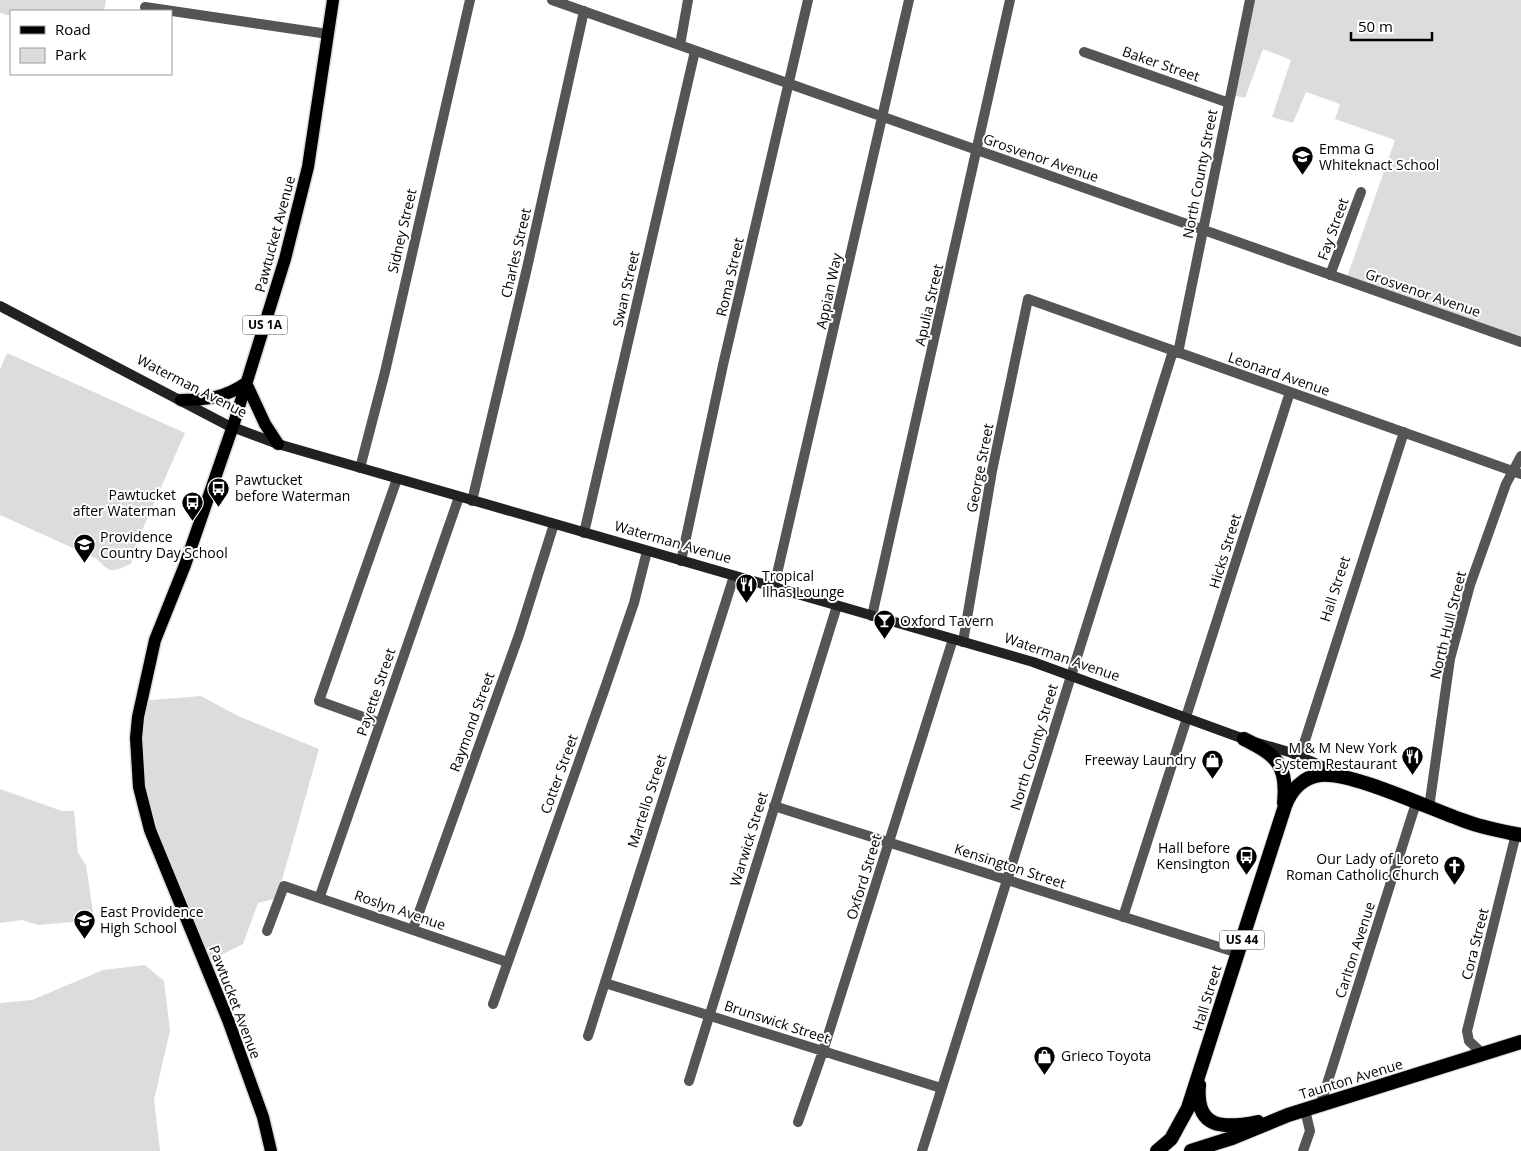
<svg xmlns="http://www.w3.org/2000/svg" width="1521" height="1151" font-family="'Open Sans',sans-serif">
  <rect width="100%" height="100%" fill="#fff"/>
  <path fill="#dcdcdc" d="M0,0H106L104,11H11V16L0,13Z
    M1250,0H1521V340L1346,280L1395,140L1335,119L1340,104L1306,92L1293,123L1272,117L1291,60L1263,49L1245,98L1231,95Z
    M7,353L185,433L136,544L131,564C112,572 111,574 97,559L0,515V370Z
    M201,696L238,716L319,749L277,898L258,903L243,944L201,965L140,801V701Z
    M0,789L62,811H74L78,853L86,865L93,912L85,921L38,925L22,920L0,923Z
    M145,965L164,981L170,1031L154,1100L160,1151H0V1003L32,1000L103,970Z"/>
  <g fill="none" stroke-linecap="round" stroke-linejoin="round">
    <defs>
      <path id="primary" d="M181,400C206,400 225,398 246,383L265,424L278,444
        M271,1151L263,1117L228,1020L150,830L139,787L136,738L138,717L155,640L185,565L234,423L285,259L308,167L333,0"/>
      <path id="trunk" d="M1244,739C1276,755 1288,764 1284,803
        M1199,1085C1195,1129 1223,1129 1258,1122
        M1157,1151L1171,1139L1188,1108L1285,806C1291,790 1303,777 1320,775C1351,771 1432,810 1465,821C1483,828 1502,831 1521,835
        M1191,1151L1232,1138L1288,1115L1521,1042"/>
    </defs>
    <use href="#primary" stroke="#dbdbdb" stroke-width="15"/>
    <use href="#trunk" stroke="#dbdbdb" stroke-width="16"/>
    <path stroke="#555" stroke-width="10" d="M552,0L1521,342
      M145,7L328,34
      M680,45L688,0
      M1084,52L1229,103
      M1330,275L1361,192
      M1178,353L1250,0
      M360,468L385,372L470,0
      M472,501L527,268L584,11
      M584,533L695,51
      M681,561L723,365L808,0
      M774,587L909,0
      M872,616L1010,0
      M963,642L992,471L1028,299L1521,474
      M1186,717L1290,392
      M380,723L319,701L397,479
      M1300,756L1404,432
      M774,806L1238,953
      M1429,808L1450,659L1470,585L1506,484L1521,456
      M320,896L459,497
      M1123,917L1187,718
      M413,929L519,635L554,524
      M267,931L284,886L507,962
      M605,983L941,1088
      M493,1004L606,685L634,603L647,551
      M588,1036L734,576
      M1483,1054L1469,1041L1467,1031L1516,834
      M689,1081L837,606
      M1320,1106L1416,803
      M798,1122L823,1051L953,639
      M922,1151L1173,351
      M1303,1151L1310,1131L1305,1110"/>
    <path stroke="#222" stroke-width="10" d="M0,306L227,425L278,444L1033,662L1244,739L1289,752L1339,773"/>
    <use href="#primary" stroke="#000" stroke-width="12"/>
    <use href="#trunk" stroke="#000" stroke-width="14"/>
  </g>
  <defs>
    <symbol id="school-pin" viewBox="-11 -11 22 30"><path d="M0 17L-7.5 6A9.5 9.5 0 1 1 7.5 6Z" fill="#000" stroke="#fff"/><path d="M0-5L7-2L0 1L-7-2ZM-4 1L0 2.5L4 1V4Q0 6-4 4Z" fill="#fff"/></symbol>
    <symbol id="bus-pin" viewBox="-11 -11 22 30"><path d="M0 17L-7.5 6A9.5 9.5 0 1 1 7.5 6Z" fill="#000" stroke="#fff"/><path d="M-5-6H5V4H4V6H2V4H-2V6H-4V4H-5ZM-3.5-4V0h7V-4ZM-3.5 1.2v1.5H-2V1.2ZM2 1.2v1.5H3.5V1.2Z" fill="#fff"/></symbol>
    <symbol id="restaurant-pin" viewBox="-11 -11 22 30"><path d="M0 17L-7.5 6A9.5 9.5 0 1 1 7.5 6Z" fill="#000" stroke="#fff"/><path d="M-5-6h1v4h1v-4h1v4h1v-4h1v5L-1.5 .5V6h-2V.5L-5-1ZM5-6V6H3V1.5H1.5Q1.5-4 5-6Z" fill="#fff"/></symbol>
    <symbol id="bar-pin" viewBox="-11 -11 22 30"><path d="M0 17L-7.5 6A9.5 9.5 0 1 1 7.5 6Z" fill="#000" stroke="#fff"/><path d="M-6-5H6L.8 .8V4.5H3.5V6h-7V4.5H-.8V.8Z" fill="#fff"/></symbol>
    <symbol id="shop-pin" viewBox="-11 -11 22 30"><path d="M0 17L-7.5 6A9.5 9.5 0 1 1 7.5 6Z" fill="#000" stroke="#fff"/><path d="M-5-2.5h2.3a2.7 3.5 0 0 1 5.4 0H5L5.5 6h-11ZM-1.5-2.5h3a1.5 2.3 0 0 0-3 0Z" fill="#fff"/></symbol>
    <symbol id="church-pin" viewBox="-11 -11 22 30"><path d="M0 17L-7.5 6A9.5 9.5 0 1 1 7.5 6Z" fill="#000" stroke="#fff"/><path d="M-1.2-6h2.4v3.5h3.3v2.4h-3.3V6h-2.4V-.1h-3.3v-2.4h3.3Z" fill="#fff"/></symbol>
  </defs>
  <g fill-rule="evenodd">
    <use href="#school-pin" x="1290" y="144" width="25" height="34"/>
    <use href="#bus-pin" x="206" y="476" width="25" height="34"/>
    <use href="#bus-pin" x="180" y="490" width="25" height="34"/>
    <use href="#school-pin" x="72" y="532" width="25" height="34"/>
    <use href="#restaurant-pin" x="734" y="572" width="25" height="34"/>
    <use href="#bar-pin" x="872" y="608" width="25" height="34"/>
    <use href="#restaurant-pin" x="1400" y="744" width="25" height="34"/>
    <use href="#shop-pin" x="1200" y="748" width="25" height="34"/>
    <use href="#bus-pin" x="1234" y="844" width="25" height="34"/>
    <use href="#church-pin" x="1442" y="854" width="25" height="34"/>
    <use href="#school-pin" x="72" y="908" width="25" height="34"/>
    <use href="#shop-pin" x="1032" y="1044" width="25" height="34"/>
  </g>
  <g text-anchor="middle" stroke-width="4" stroke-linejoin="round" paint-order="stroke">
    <g fill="#fff" stroke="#4c4c4c" stroke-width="1">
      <rect x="242.5" y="315.5" width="45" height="19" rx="4"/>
      <rect x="1219.5" y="930.5" width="45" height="19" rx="4"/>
    </g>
    <g font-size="12" font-weight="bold" fill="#000">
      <text x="265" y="329">US 1A</text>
      <text x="1242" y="944">US 44</text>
    </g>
    <g font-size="14" fill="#000" stroke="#fff">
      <text transform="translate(1161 64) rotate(19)" y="5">Baker Street</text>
      <text transform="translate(1041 158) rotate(19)" y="5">Grosvenor Avenue</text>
      <text transform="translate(1200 174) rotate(-79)" y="5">North County Street</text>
      <text transform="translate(1333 229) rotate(-70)" y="5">Fay Street</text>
      <text transform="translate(402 231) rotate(-77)" y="5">Sidney Street</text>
      <text transform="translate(275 234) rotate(-75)" y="5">Pawtucket Avenue</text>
      <text transform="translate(516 253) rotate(-77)" y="5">Charles Street</text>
      <text transform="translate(730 277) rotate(-77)" y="5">Roma Street</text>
      <text transform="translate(626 289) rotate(-77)" y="5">Swan Street</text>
      <text transform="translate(829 291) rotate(-78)" y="5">Appian Way</text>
      <text transform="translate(1423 293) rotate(19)" y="5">Grosvenor Avenue</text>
      <text transform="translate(929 305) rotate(-77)" y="5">Apulia Street</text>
      <text transform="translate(1279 374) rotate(19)" y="5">Leonard Avenue</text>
      <text transform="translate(192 386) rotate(27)" y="5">Waterman Avenue</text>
      <text transform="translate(980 468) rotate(-79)" y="5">George Street</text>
      <text transform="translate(673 542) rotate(16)" y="5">Waterman Avenue</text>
      <text transform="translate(1225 551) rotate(-73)" y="5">Hicks Street</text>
      <text transform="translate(1335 589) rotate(-72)" y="5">Hall Street</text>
      <text transform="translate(1448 625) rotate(-76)" y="5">North Hull Street</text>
      <text transform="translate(1062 657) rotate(19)" y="5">Waterman Avenue</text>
      <text transform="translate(376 692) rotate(-71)" y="5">Payette Street</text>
      <text transform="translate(472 722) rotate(-70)" y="5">Raymond Street</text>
      <text transform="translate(1034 747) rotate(-73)" y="5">North County Street</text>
      <text transform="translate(559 774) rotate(-70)" y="5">Cotter Street</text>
      <text transform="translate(647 801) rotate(-72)" y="5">Martello Street</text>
      <text transform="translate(749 839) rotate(-73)" y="5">Warwick Street</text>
      <text transform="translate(1010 866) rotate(18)" y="5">Kensington Street</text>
      <text transform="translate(864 877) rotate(-73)" y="5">Oxford Street</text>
      <text transform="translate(400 910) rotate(19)" y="5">Roslyn Avenue</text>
      <text transform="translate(1475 944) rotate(-76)" y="5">Cora Street</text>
      <text transform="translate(1355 950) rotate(-72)" y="5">Carlton Avenue</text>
      <text transform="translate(1207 998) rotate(-73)" y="5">Hall Street</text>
      <text transform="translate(235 1002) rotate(69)" y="5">Pawtucket Avenue</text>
      <text transform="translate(777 1022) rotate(18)" y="5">Brunswick Street</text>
      <text transform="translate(1351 1079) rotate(-17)" y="5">Taunton Avenue</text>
    </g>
    <g font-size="14" fill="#000" stroke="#fff" text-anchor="start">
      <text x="1319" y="154">Emma G<tspan x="1319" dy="16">Whiteknact School</tspan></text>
      <text x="235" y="485">Pawtucket<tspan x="235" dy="16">before Waterman</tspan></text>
      <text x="176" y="500" text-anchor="end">Pawtucket<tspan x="176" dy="16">after Waterman</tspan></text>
      <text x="100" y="542">Providence<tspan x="100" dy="16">Country Day School</tspan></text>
      <text x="762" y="581">Tropical<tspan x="762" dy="16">Ilhas Lounge</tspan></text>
      <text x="900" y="626">Oxford Tavern</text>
      <text x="1397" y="753" text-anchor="end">M &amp; M New York<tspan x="1397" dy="16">System Restaurant</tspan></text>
      <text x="1196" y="765" text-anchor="end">Freeway Laundry</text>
      <text x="1230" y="853" text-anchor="end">Hall before<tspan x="1230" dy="16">Kensington</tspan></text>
      <text x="1439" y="864" text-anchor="end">Our Lady of Loreto<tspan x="1439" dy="16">Roman Catholic Church</tspan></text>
      <text x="100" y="917">East Providence<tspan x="100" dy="16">High School</tspan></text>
      <text x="1061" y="1061">Grieco Toyota</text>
    </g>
  </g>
  <rect x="10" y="10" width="162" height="65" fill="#ffffff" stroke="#999999"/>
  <rect x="20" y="26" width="25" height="8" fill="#000000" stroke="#999999"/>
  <text x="55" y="35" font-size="15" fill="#000000">Road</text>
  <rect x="20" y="48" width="25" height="15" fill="#dcdcdc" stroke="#999999"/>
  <text x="55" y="60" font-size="15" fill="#000000">Park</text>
  <path d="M1351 32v8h81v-8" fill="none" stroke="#000000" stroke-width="2.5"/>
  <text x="1358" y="32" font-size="15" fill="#000000" stroke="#ffffff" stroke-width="4" paint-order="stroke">50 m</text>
</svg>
